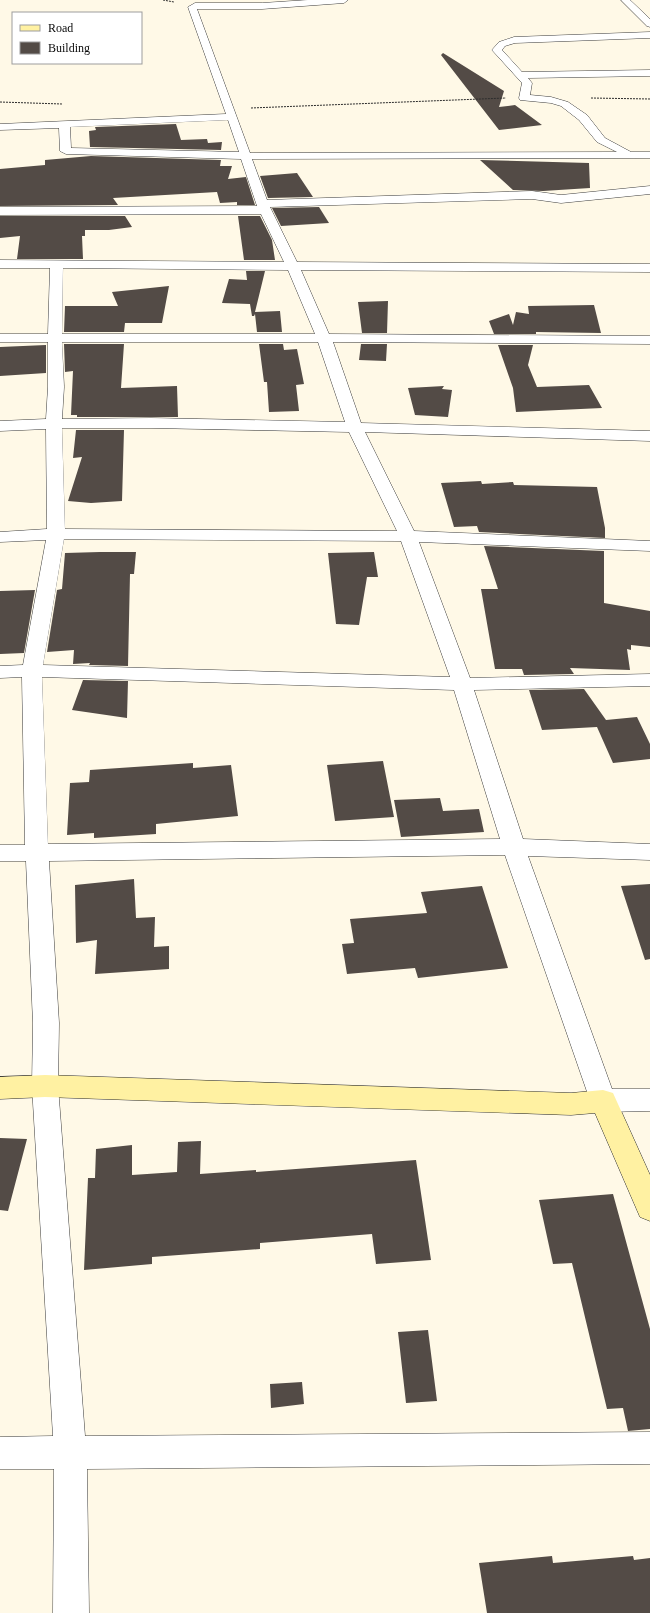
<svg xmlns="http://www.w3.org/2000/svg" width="650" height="1613" font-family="Georgia,serif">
  <rect width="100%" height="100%" fill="#fff9e7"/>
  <path fill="#534b46" d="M443,53L504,91L499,107L515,105L542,125L499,130L441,55Z
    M176,124L181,140L207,139L208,143L222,142L221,150L90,147L89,131L96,130L95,127Z
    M91,156L221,160L220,166H232L228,179L246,177L255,205H237V202L220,203L217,192L113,198L118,205L0,206V169L45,165V160Z
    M480,160L589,163L590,188L543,191L513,190Z
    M297,173L313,197L268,198L260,176Z
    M319,207L329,223L281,226L272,208Z
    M0,216H125L132,227L109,230H85V236H82L83,259H17L20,236L0,238Z
    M238,216H260L272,240L275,260H244Z
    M246,271H265L255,312L280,311L282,332H257L255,314L254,316H252L250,304L222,303L229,279L247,280Z
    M169,286L162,323H125L124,332H64L65,306H118L112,292Z
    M388,301L387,333H362L358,302Z
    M594,305L601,333L536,332V334H494L489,321L509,314L513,325L516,312L529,314L528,306Z
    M64,344H124L121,388L177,386L178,417H77V415H71L73,371L65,372Z
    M259,344H283L284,350L297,349L304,384L296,385L299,411L269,412L267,382H264Z
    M361,344H387L386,361L359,360Z
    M46,345V373L0,376V347Z
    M498,345H533L528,365L537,387L589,385L602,408L516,412L513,388Z
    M444,386L442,389L452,390L448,417L415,415L408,388Z
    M76,430H124L122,501L91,503L68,501L82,457L73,458Z
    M481,481L482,484L513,482L514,485L597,487L605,528V538L479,532L477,526L454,527L441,483Z
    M484,546L604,551V603L650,611V647L631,645V650L627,649L630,670L570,668L574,674L524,675L522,669H495L481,589H498Z
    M100,552H136L134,574H130L128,666L89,665L90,663L73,664L74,650L47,652L57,590L62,589L65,553Z
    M374,552L378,577H367L359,625L336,624L328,553Z
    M35,590L24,653L0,654V591Z
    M83,680L128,681L127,718L72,710Z
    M584,689L606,720L637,717L650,744V759L613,763L597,727L542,730L529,690Z
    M383,761L394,817L335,821L327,765Z
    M193,763V768L231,765L238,816L156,824V834L94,838V833L67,835L70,783L89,782L90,770Z
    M440,798L443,811L479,809L484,832L401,837L394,800Z
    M134,879L136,918L155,917L154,947L169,946V969L95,974L97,940L76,943L75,885Z
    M650,884V959L645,960L621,886Z
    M482,886L508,968L418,978L415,968L347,974L342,944L354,943L350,919L427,913L421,892Z
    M0,1138L27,1139L8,1211L0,1210Z
    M201,1141L200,1174L256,1170V1172L416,1160L431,1260L376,1264L372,1234L260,1243V1249L152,1257V1264L84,1270L88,1178H95L96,1149L132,1145V1175L177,1172L178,1142Z
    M613,1194L650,1329V1429L628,1431L623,1408L607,1409L572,1263L553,1264L539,1200Z
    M428,1330L437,1401L406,1403L398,1332Z
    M302,1382L304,1404L271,1408L270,1384Z
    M552,1556L553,1563L633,1556L634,1560L650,1558V1613H487L479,1563Z"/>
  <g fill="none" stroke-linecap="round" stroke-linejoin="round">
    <defs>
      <path id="street" d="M308,0H348L344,3L262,9H197L250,153L617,152L597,142L579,120L561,106L551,103L520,100L519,98L522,83L492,50L499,42L514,37L650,32V38L515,43L505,46L502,50L522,72L650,70V76L528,78L532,83L530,95L551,97L568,102L587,115L605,138L631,152H650V158L252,159L267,200L532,191L561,195L650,186V194L561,203L532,199L270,207L297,262L650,264V272L301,270L329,334L650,336V344L333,342L361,423L650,431V441L365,432L414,531L650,541V551L419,542L470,678L650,674V686L474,690L523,839L650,844V860L528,856L612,1089H650V1111L603,1112L593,1109L505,855L49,861L59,1023L58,1086L85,1436L650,1432V1464L87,1469L89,1613H53L54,1469H0V1437L53,1436L32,1086L33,1023L26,861H0V845H25L22,677L0,678V666L23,665L46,540L0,542V532L47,529L46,429L0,431V421L46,419L48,387V342H0V334H48L50,268H0V260L284,262L261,214L0,215V207L257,206L241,159L66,154L60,151L59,128L0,130V124L226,114L188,7L195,3H262ZM228,120L239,152L71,148L70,127ZM63,268L288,270L315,334H62ZM62,342H318L345,422L151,418L62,419L64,387ZM62,428H151L349,432L397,531L65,529ZM64,539L401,541L450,677L43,665ZM42,677L454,690L500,839L48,844Z
        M621,0H630L650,19V27L647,26Z"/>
      <path id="secondary" d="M45,1075L571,1093L603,1090L613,1093L650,1175V1221L640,1217L595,1113L571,1115L45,1097L0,1099V1077Z"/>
    </defs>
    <use href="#street" stroke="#3d3d3d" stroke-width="1"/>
    <use href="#secondary" stroke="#2c2c2c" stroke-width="1"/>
    <path stroke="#2c2c2c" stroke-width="1" stroke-dasharray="2 1" stroke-linecap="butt" d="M163,0L174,2
      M591,98L650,99
      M0,102L62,104
      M251,108L506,98"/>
    <use href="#street" fill="#fff" fill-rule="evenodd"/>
    <use href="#secondary" fill="#fff1a2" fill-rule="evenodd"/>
  </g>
  <rect x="12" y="12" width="130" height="52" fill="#ffffff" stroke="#9d9d9d"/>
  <rect x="20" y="25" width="20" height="6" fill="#fff1a2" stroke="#9d9d9d"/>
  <text x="48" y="32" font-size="12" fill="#0a0a0a">Road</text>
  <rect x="20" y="42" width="20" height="12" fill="#534b46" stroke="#9d9d9d"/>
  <text x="48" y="52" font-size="12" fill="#0a0a0a">Building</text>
</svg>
